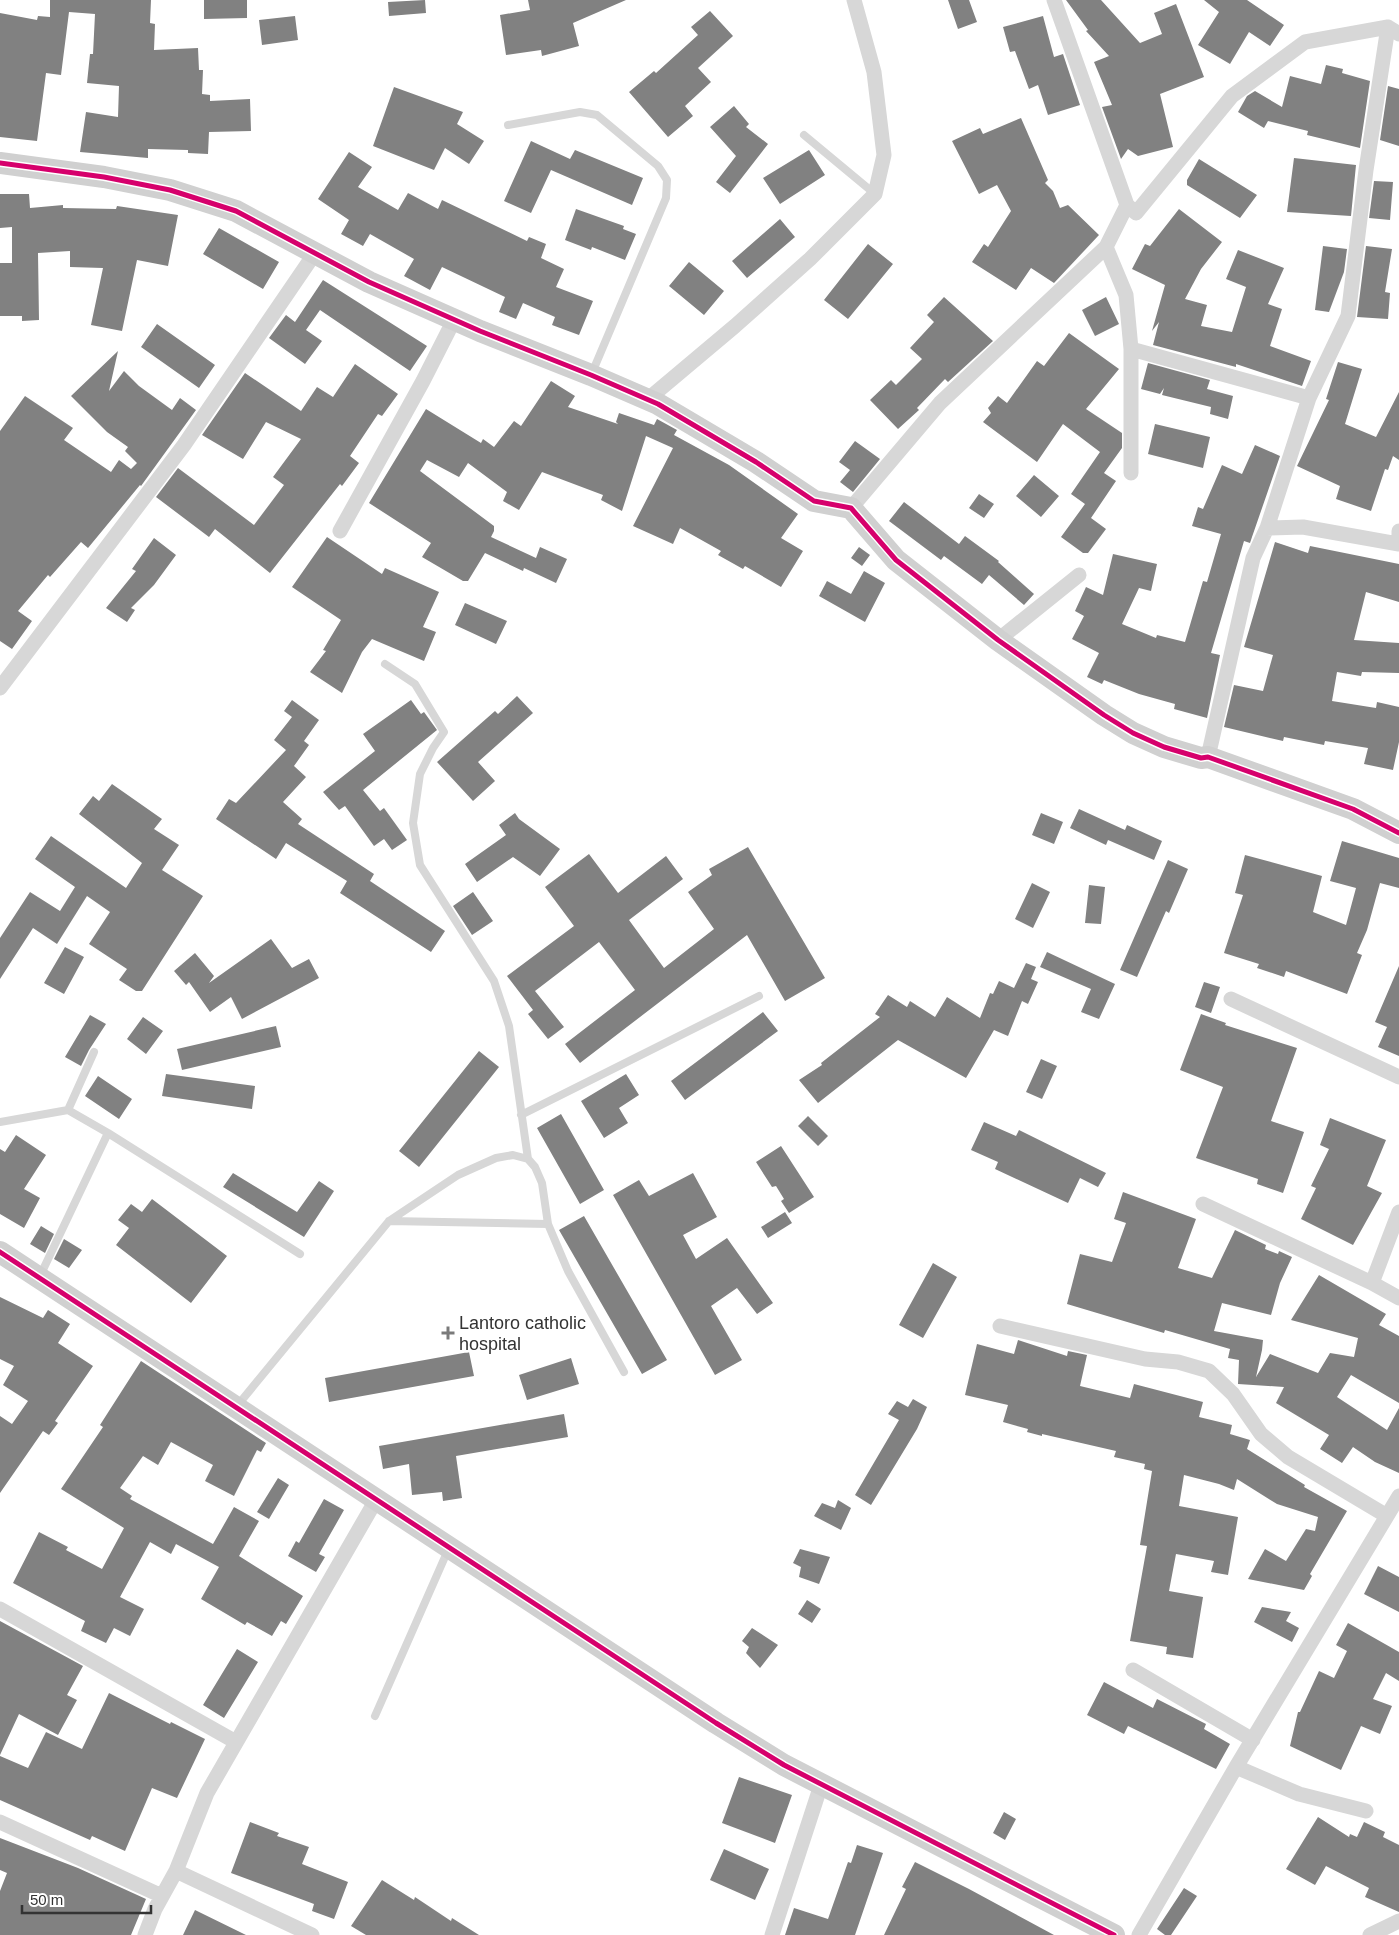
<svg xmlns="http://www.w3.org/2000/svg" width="1399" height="1935" font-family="Arial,sans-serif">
  <rect width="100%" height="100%" fill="#fff"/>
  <path fill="#818181" d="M50,0H151L150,23L155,24L154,50L198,48L199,70H203L202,94L210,95V101L250,99L251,131L209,132L208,154L188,153V150L148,149V158L80,152L86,112L118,117L119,86L87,83L90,54H93L95,14L69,12L61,75L46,73L37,141L0,137V13L37,20L38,16L50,17Z
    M204,0H247V18L204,19Z
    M425,0L426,13L389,16L388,2Z
    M528,0H626L573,23L579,46L542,56L541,50L506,55L500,15L530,10Z
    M948,0H969L977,22L958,29Z
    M1066,0H1101L1140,43L1162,34L1154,13L1176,4L1204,77L1160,94L1173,147L1138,156L1128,149L1121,159L1102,107L1112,105L1094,62L1109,56L1086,31L1088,30Z
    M1204,0H1247L1284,25L1270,46L1249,32L1230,64L1198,45L1219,12Z
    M710,11L733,36L698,68L711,82L685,106L693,116L668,137L629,92L654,71L656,73L698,35L691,27Z
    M295,16L298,40L262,45L259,20Z
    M1043,16L1054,57L1063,54L1080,105L1048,115L1038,85L1029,89L1015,51L1010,52L1003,27Z
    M1326,65L1343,69L1342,73L1370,81L1360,148L1307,135L1308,131L1268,121L1264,128L1238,112L1247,96L1255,91L1282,107L1290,76L1321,84Z
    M1388,86L1399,89V146L1380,140Z
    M394,87L463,112L457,124L484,141L469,164L445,148L434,170L373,146Z
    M734,106L749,124L746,127L768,144L730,193L716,182L736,156L710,127Z
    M1021,118L1048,180L1045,183L1053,191L1060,208L1068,205L1099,235L1054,283L1031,268L1016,290L972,262L984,244L988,247L1011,211L997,185L979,194L952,141L980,128L983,134Z
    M531,141L570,159L575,150L643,178L632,205L551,170L531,213L504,201Z
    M809,150L825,175L780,204L763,178Z
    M349,152L372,167L358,187L398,210L408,193L438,209L442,200L527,241L529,237L546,244L541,258L564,269L556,287L593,301L579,335L552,325L555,317L523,303L516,319L499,312L505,297L442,267L430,290L404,276L414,259L370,234L363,246L341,234L349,220L318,199Z
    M1294,158L1356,165L1351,216L1287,212Z
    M1199,159L1257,195L1240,218L1187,185V180Z
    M1374,181L1393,182L1390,220L1369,218Z
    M0,194H29L30,208L63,205V208L116,209L117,206L178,215L168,266L137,260L122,331L91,325L103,268L70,267V251L38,253L39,320L22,321V316H0V263H12V227L0,228Z
    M576,209L624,226L623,229L636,234L625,260L592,247L591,250L565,240Z
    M1179,209L1222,242L1201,269L1185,299L1207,305L1201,326L1232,332L1246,287L1226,279L1238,250L1284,268L1268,304L1282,309L1270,346L1311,361L1302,386L1236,364V367L1153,345L1159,322L1152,331L1165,285L1132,269L1145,244L1150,246Z
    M780,219L795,237L747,278L732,261Z
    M219,228L279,262L263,289L203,254Z
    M868,244L893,264L848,319L824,300Z
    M1323,246L1347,249L1344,272L1329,312L1315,310Z
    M1366,246L1392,249L1385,292L1390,293L1388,319L1357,317Z
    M689,262L724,291L704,315L669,286Z
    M323,280L427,346L410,371L320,310L306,330L322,341L305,364L269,338L286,315L295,322Z
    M944,297L993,341L948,382L945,379L917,408L919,410L898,429L870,400L891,380L896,385L922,359L910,348L934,322L927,315Z
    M1106,297L1119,324L1095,336L1082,310Z
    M157,324L215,365L199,388L141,347Z
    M1069,333L1119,369L1086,409L1122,433V448L1104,473L1116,481L1091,518L1106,529L1088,553H1083L1061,537L1085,504L1071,494L1100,452L1063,424L1037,462L983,422L991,413L988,408L998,396L1007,403L1037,361L1044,366Z
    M118,351L109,391L124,371L139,386L172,410L180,398L196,410L141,486L140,485L88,548L81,542L50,577L48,575L18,611L32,621L12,649L0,641V431L25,396L73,428L64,440L111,472L119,460L131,469L137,463L125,451L128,447L107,432L71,396Z
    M1338,362L1362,369L1345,424L1376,437L1399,392V460L1393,456L1388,470L1385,469L1371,511L1336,499L1340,486L1297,466L1329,400L1326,399Z
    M1148,363L1210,380L1207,389L1233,396L1228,419L1210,414L1211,407L1162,395L1164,388L1160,394L1141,389Z
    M355,364L398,394L382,416L378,414L350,456L359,463L342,486L340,484L270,573L215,529L209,537L156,497L178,468L254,525L284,485L273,477L301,439L266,422L243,459L202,435L245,373L301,411L317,387L333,397Z
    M551,381L575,396L568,407L618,424L616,422L619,413L654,425L657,419L677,430L674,435L729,465L798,514L781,538L803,551L781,587L745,566L743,569L718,555L721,551L680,528L673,544L633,526L673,448L646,436L622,511L601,500L603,495L542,472L519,510L503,501L507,492L468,463L459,477L427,460L420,471L494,526V531L491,537L536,558L540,547L567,559L556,583L524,568L523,571L485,553L468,581H463L422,557L431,543L369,503L426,409L481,443L483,439L494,447L514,421L521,426Z
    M1155,424L1210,437L1203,468L1148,454Z
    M855,441L880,459L853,492L840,482L850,470L839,462Z
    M1255,445L1280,456L1252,537L1250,543L1244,541L1211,653L1220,655L1207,718L1174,709L1175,704L1139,694L1104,680L1102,684L1087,677L1099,653L1072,639L1084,616L1075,611L1086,587L1103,595L1113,554L1157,564L1151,591L1139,588L1122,624L1156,638L1157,635L1185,642L1203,581L1207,582L1221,534L1192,526L1198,507L1203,509L1222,465L1242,474Z
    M1034,475L1059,496L1041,517L1016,496Z
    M979,494L994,504L984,518L969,508Z
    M904,502L959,544L965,536L999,561L998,562L1034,594L1024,605L989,575L982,584L944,556L941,560L889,521Z
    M327,537L382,574L385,568L439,592L423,627L436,632L424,661L372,639L362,652L342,693L310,672L326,651L323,650L341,620L292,587Z
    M154,538L176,555L154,585L131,608L135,610L127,622L106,608L136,571L132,569Z
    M1275,542L1308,553L1310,546L1399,564V602L1366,592L1354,640L1399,643V673L1362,672L1361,676L1337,672L1332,701L1376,708L1377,702L1399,707V742L1393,770L1364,764L1368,748L1325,741L1324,745L1284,737L1283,741L1224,727L1234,685L1263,691L1273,655L1244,647Z
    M859,547L870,555L862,566L851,558Z
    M864,571L885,583L865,622L819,596L827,581L851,594Z
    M465,603L507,621L496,644L455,625Z
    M517,696L533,713L478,762L495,781L473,801L437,762L495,711L498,714Z
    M292,700L319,720L304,741L309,745L294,766L306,777L283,802L302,819L298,824L374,874L370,881L445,931L431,952L340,893L347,881L286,843L276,859L216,819L229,799L236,803L286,750L274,740L292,717L284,711Z
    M411,700L421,714L424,712L437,730L363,790L380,811L384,808L407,840L392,850L384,839L374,846L345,806L339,810L323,792L375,751L363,734Z
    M112,784L162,819L154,829L179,845L162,870L203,896L142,991H136L119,980L127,969L89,944L110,912L87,896L57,944L33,928L0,979V938L30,892L60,911L75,887L35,859L51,836L126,888L142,863L79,814L93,796L99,801Z
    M1079,809L1125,830L1127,825L1162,841L1154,860L1108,840L1106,845L1070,828Z
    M515,813L519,819L560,849L540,876L513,857L477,882L465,864L506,835L499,825Z
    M1041,813L1063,822L1054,844L1032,835Z
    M1342,841L1399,858V888L1380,883L1367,930L1357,953L1362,955L1347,994L1286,971L1284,977L1257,968L1259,964L1224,953L1243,895L1235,893L1245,855L1322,876L1313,912L1346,925L1356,888L1330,881Z
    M748,847L825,978L785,1001L747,935L580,1063L565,1044L635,990L599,942L535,991L564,1027L548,1039L528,1014L533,1010L507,976L574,926L545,887L589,854L618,893L666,856L683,879L629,920L664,968L714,929L688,892L712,875L709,869Z
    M1168,860L1188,869L1169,913L1166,911L1137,977L1120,970Z
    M1032,883L1050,892L1033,928L1015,919Z
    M1089,885L1105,887L1101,924L1085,923Z
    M473,892L493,921L472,935L453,906Z
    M271,939L292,968L309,959L319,978L242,1019L231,997L210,1012L189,982L186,985L174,971L195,953L214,976L209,983Z
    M65,947L84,957L64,994L44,983Z
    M1047,952L1115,984L1099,1019L1081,1012L1091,989L1040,967Z
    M1026,963L1036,967L1031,979L1038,982L1028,1004L1022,1001L1008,1036L994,1030L966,1078L898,1040L818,1103L799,1080L822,1065L821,1063L880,1017L875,1014L888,995L907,1007L910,1001L935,1017L947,997L980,1018L990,993L993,994L999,981L1014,988Z
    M1399,966V1056L1378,1047L1387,1027L1375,1022Z
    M1204,982L1220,987L1211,1013L1195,1007Z
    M763,1012L778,1031L685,1100L671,1081Z
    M1201,1014L1226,1023L1225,1025L1297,1048L1271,1121L1304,1132L1283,1193L1257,1184L1258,1179L1196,1158L1223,1087L1180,1070Z
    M90,1015L106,1024L89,1050L81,1066L65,1057Z
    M143,1017L163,1031L146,1054L127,1039Z
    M276,1026L281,1047L182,1070L177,1049Z
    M479,1051L499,1067L419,1167L399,1151Z
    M1041,1059L1057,1066L1042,1099L1026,1092Z
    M166,1074L255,1086L252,1109L162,1096Z
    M626,1074L639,1095L619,1108L628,1123L604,1138L581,1101Z
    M98,1076L132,1099L119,1119L85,1096Z
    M561,1114L604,1190L580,1204L537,1128Z
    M808,1116L828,1136L818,1146L798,1126Z
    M1330,1118L1386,1140L1367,1186L1382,1193L1353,1245L1301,1219L1316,1188L1311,1186L1329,1149L1320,1145Z
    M984,1122L1016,1136L1019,1130L1106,1173L1098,1187L1080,1178L1068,1203L995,1169L998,1162L971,1150Z
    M16,1135L46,1155L24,1189L40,1198L24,1228L0,1214V1149L5,1152Z
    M781,1146L814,1197L789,1213L781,1201L784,1199L776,1186L772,1187L756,1162Z
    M233,1173L297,1212L319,1181L334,1191L304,1237L223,1187Z
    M693,1173L717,1217L683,1235L696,1259L727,1238L773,1303L757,1314L737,1288L711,1306L742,1360L715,1375L613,1195L639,1180L649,1196Z
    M1123,1192L1196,1219L1178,1268L1212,1278L1235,1230L1266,1245L1265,1249L1278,1254L1279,1251L1292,1257L1280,1283L1271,1315L1222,1303L1214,1331L1263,1340L1262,1350L1256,1377L1270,1354L1318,1373L1330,1353L1354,1357L1358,1338L1291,1320L1319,1275L1386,1314L1379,1325L1399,1336V1403L1351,1375L1337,1397L1387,1430L1399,1408V1473L1375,1462L1353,1447L1342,1463L1320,1449L1329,1435L1276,1403L1284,1387L1238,1384L1239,1360L1228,1358L1230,1349L1165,1330L1164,1333L1067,1304L1080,1254L1112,1262L1126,1223L1114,1219Z
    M152,1199L227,1256L191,1303L116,1245L129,1228L118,1220L131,1204L142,1212Z
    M785,1212L792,1223L768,1238L761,1227Z
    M584,1216L667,1360L642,1374L559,1230Z
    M41,1226L54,1234L45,1253L30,1244Z
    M64,1239L82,1250L69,1268L54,1259Z
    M933,1263L957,1277L923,1338L899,1325Z
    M0,1297L43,1318L48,1310L70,1324L58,1343L93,1366L55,1421L58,1423L49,1435L43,1431L0,1493V1416L12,1424L28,1401L3,1385L14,1366L0,1359Z
    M1018,1340L1067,1356L1068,1351L1087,1355L1080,1386L1130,1398L1134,1384L1203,1402L1199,1417L1232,1425L1230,1434L1250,1440L1247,1449L1305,1485L1304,1487L1347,1511L1310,1574L1312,1576L1304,1590L1248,1579L1265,1549L1286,1561L1306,1529L1315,1531L1318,1517L1277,1504L1237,1479L1234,1490L1219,1484L1184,1475L1179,1506L1238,1517L1228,1575L1211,1572L1214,1561L1176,1554L1169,1591L1203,1597L1193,1658L1166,1654L1167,1647L1130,1641L1147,1546L1140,1545L1152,1471L1144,1469L1145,1464L1114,1457L1116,1451L1042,1434V1436L1027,1432L1028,1429L1003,1422L1008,1405L965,1395L977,1344L1014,1354Z
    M469,1352L474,1376L329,1402L325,1378Z
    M571,1358L579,1384L527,1400L519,1375Z
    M141,1361L266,1443L261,1452L257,1450L234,1496L205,1481L213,1465L171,1442L158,1465L143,1456L120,1488L132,1496L130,1499L213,1544L234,1507L259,1521L239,1556L303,1596L286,1624L281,1621L272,1636L247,1622L245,1625L201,1599L219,1567L176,1544L171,1554L150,1542L120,1597L144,1609L130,1636L114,1628L106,1643L81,1631L85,1621L13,1583L39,1532L68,1547L66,1550L102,1569L124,1528L61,1489L103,1427L100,1425Z
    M913,1399L927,1407L917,1429L871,1505L855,1495L899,1420L888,1414L897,1401L908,1407Z
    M564,1414L568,1437L456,1456L462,1498L443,1501L442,1492L412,1495L409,1464L383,1469L379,1446Z
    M278,1478L289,1485L269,1519L257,1512Z
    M324,1499L344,1510L319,1554L325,1557L316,1572L288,1556L296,1541L299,1543Z
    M838,1500L851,1508L841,1530L814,1516L822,1503L835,1508Z
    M800,1549L830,1557L819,1584L799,1577L801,1567L793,1563Z
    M1378,1566L1399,1577V1612L1364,1594Z
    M807,1600L821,1609L812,1623L798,1614Z
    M1262,1607L1291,1612L1286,1621L1299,1628L1292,1642L1254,1622Z
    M0,1621L83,1666L67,1695L77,1700L58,1735L19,1714L0,1755Z
    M1348,1623L1399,1652V1681L1386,1673L1373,1699L1392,1706L1380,1734L1361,1726L1341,1770L1290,1746L1298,1712H1300L1319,1671L1334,1678L1347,1651L1336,1645Z
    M752,1628L778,1645L760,1668L746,1653L749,1647L742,1641Z
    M237,1649L258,1662L224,1718L203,1705Z
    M1104,1682L1153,1708L1157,1699L1206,1724L1204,1729L1230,1744L1216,1769L1128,1726L1124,1734L1087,1715Z
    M109,1693L170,1724L171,1722L205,1739L177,1798L152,1788L125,1851L92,1836L90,1840L0,1800V1756L28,1768L46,1732L82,1749Z
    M739,1777L792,1795L775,1843L722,1823Z
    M1004,1812L1016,1819L1005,1840L993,1833Z
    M1318,1817L1349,1837L1350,1834L1357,1837L1364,1822L1385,1832L1383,1837L1399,1845V1912L1365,1897L1369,1888L1326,1866L1315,1885L1286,1869Z
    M250,1822L279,1833L277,1836L309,1847L302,1864L348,1882L334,1919L312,1911L314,1904L231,1873Z
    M0,1838L78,1868L146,1899L131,1935H0V1891L7,1873L0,1870Z
    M857,1845L883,1853L855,1935H785L794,1908L828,1919L848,1862L851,1863Z
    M724,1849L769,1869L755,1900L710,1880Z
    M915,1862L969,1889L1054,1935H884L906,1889L902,1887Z
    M382,1880L414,1900L415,1897L451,1921L452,1918L479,1935H366L351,1926Z
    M1184,1888L1197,1896L1171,1935H1165L1157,1929Z
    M195,1910L246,1935H183Z"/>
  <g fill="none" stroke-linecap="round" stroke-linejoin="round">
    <path stroke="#d7d7d7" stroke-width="8" d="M508,125L580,112L597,115L658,166L667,180L666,198L592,373
      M804,135L875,194
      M385,664L415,684L444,732L433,748L420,774L413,823L420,865L494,981L509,1026L528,1159
      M521,1115L759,996
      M0,1122L68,1110
      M108,1133L300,1254
      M389,1221L548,1224
      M40,1276L108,1133L68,1110L94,1052
      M237,1406L389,1221L458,1175L496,1158L513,1155L528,1159L535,1167L542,1183L548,1224L568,1271L624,1372
      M375,1716L448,1550"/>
    <path stroke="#d7d7d7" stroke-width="15" d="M1054,0L1127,205
      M1106,247L1126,295L1131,349V473
      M1131,349L1309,398
      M647,400L735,326L810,259L875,194L884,155L874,72L854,0
      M851,508L940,403L1106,247L1127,205L1136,213L1232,96L1305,42L1388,27L1399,34
      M1267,528L1309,398L1348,316L1366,170L1388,27
      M340,531L423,381L454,320
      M998,640L1079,575
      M0,688L184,445L315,253
      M1208,757L1253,558L1267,528L1303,527L1399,544V531
      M1231,999L1399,1077
      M1203,1204L1372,1283L1399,1298
      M1372,1283L1399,1212
      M1000,1326L1145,1359L1178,1362L1209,1371L1233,1394L1261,1434L1288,1457L1387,1516
      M0,1609L236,1742
      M1133,1670L1253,1740
      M1236,1767L1299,1794L1366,1811
      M0,1822L162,1896
      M176,1871L312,1935
      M145,1935L155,1909L176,1871L207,1793L376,1500
      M772,1935L821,1785
      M1139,1935L1236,1767L1399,1496
      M1370,1935L1399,1921"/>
    <path stroke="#d0d0d0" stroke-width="22" d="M0,163L104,177L170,190L236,211L369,282L480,331L591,375L658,404L756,462L814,501L851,508L896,560L998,640L1104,715L1133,733L1164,747L1201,758L1208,757L1353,809L1399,833
      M0,1252L716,1723L784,1765L1114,1935"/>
    <defs>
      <path id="cycleway" d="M0,163L104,177L170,190L236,211L369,282L480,331L591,375L658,404L756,462L814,501L851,508L896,560L998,640L1104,715L1133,733L1164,747L1201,758L1208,757L1353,809L1399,833
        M0,1252L716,1723L784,1765L1114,1935"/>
    </defs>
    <use href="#cycleway" stroke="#fff" stroke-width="8"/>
    <use href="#cycleway" stroke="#d6006c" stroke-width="5"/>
  </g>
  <path fill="#7a7a7a" stroke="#fff" stroke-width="2" d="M445.5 1325.5h5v5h5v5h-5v5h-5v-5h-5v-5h5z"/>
  <g text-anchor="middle" stroke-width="5" stroke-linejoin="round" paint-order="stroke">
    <g font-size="18" fill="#333" stroke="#fff" text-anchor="start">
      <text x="459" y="1329">Lantoro catholic<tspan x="459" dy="21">hospital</tspan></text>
    </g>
  </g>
  <path d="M22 1905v8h129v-8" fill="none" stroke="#333333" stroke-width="2.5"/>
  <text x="30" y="1905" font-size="15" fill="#333333" stroke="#ffffff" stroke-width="4" paint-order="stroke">50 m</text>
</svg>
